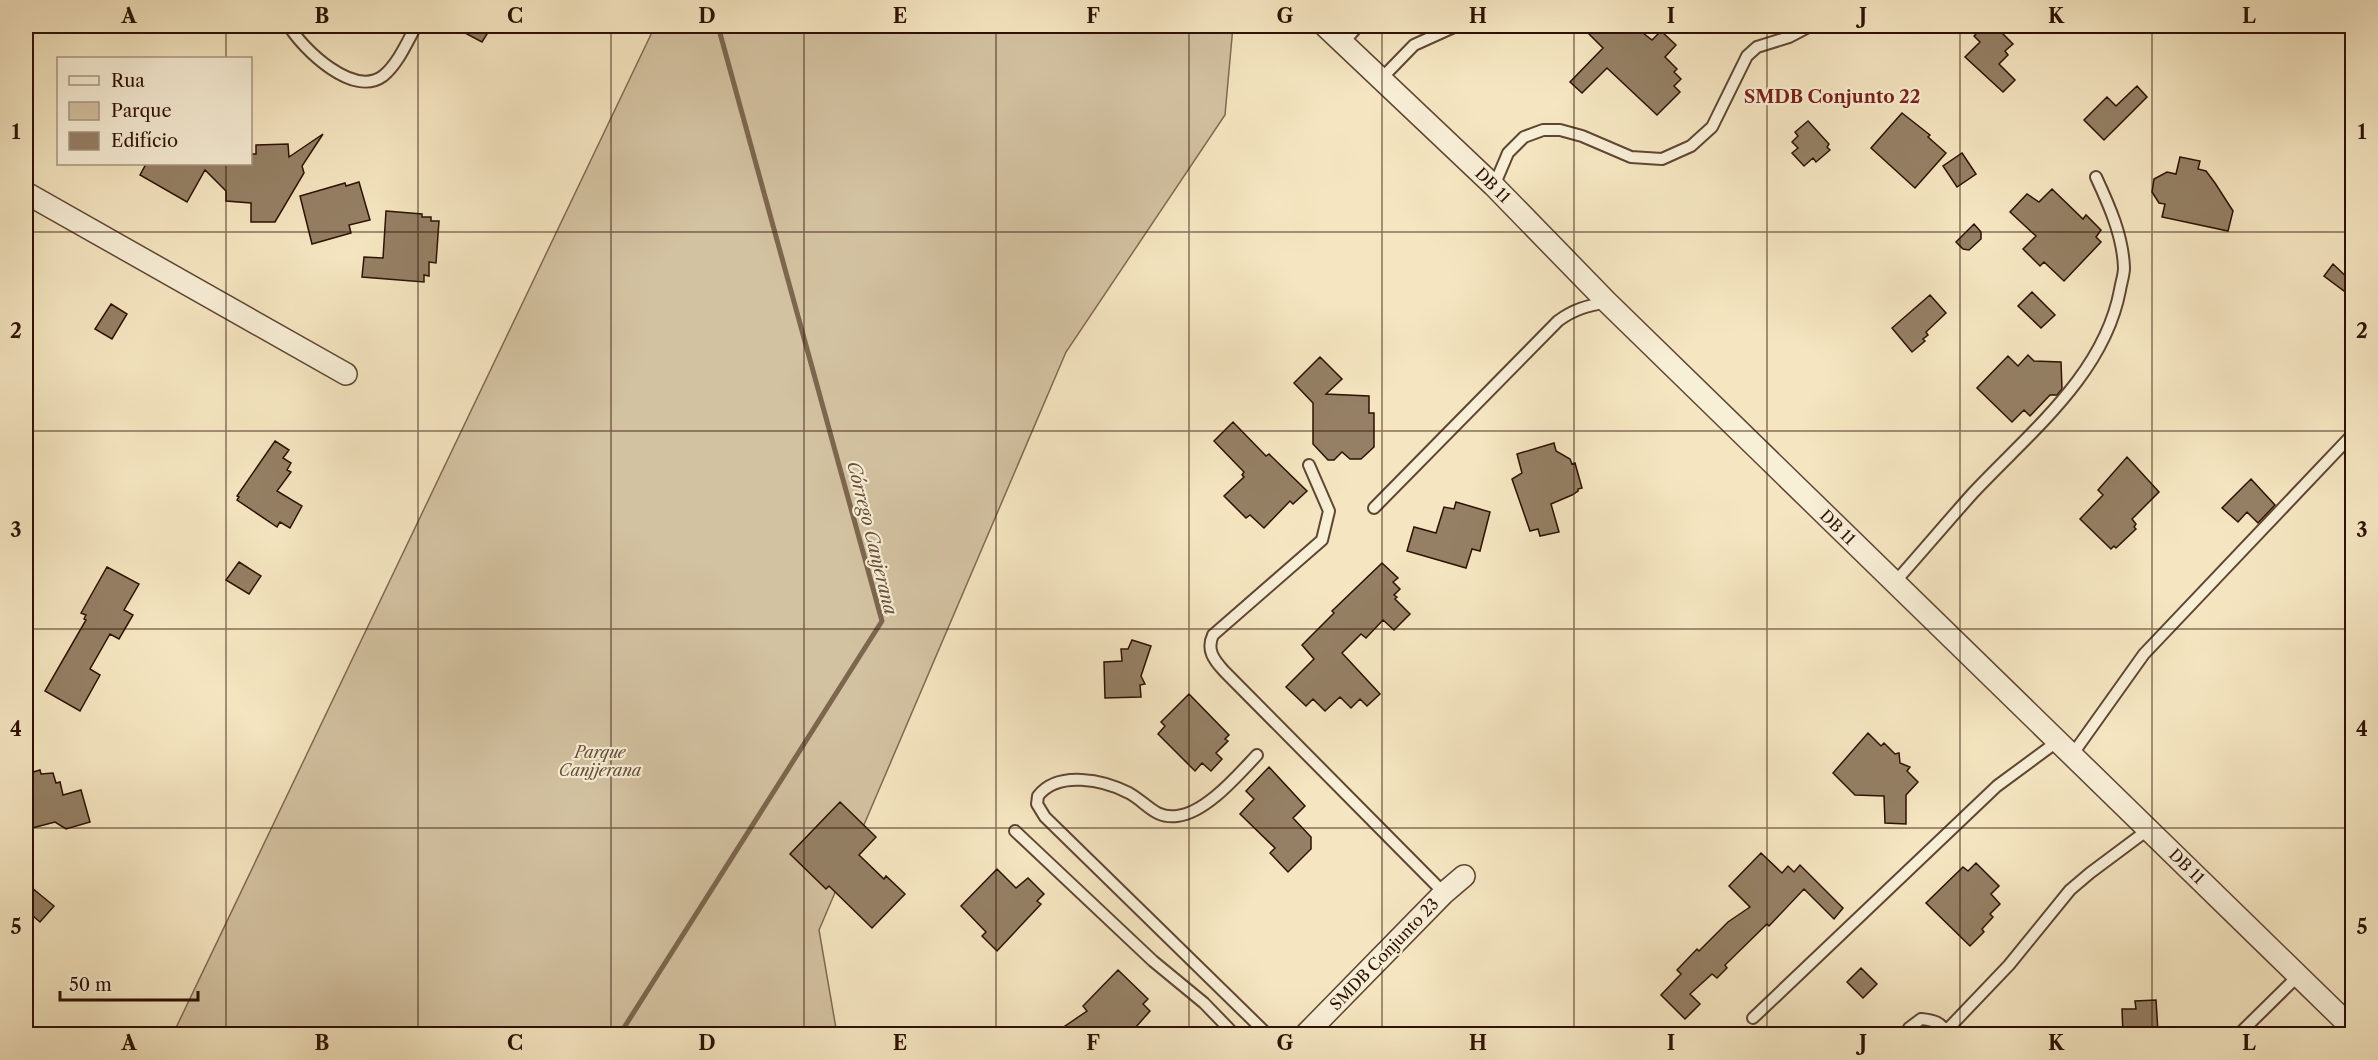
<svg xmlns="http://www.w3.org/2000/svg" width="2378" height="1060" font-family="'Libre Caslon Text',serif">
  <rect width="100%" height="100%" fill="#f5e6c1"/>
  <filter id="stains"><feTurbulence type="fractalNoise" baseFrequency=".00333" numOctaves="4"/><feColorMatrix values="0 0 0 0 .2 0 0 0 0 .09 0 0 0 0 .02 0 0 0 .5 -.17"/></filter>
  <radialGradient id="worn" r=".72"><stop offset=".6" stop-color="#630" stop-opacity="0"/><stop offset="1" stop-color="#630" stop-opacity=".3"/></radialGradient>
  <path fill="#d3c2a1" stroke="#806a52" stroke-width="1.5" d="M655,26H1233L1225,115L1066,352L819,930L837,1034H173Z"/>
  <g fill="none" stroke-linecap="round" stroke-linejoin="round">
    <path stroke="#7c664e" stroke-width="5" d="M620,1034L882,621L718,26"/>
  </g>
  <path fill="#958065" stroke="#2d1102" stroke-width="1.5" d="M452,26H492L482,42Z
    M1581,26H1634L1652,40L1661,31L1676,45L1665,57L1677,69L1674,72L1681,79L1674,86L1680,92L1657,115L1607,68L1582,93L1570,82L1603,48Z
    M1984,26H1995L2013,44L2005,51L2008,55L1999,64L2015,80L2003,92L1965,57L1980,42L1974,36Z
    M2137,86L2147,97L2104,140L2084,120L2107,97L2116,106Z
    M1902,113L1930,135L1928,137L1946,153L1915,188L1871,148Z
    M1808,121L1829,144L1827,147L1830,150L1816,162L1813,158L1804,166L1792,153L1798,148L1792,142L1798,136L1795,132Z
    M323,134L302,166L304,173L275,222H251V203L226,201V191L205,170L187,202L140,175L146,164H250V154H256V145L288,144L289,157Z
    M1962,153L1976,174L1957,187L1943,166Z
    M2180,157L2200,161L2198,169L2206,171L2215,183L2233,211L2228,231L2162,217L2165,204L2159,203L2152,192L2154,179L2167,172L2176,174Z
    M359,182L370,220L349,225L351,233L312,244L300,196L345,183L346,186Z
    M2052,189L2083,219L2086,215L2101,230L2096,237L2101,242L2064,281L2044,262L2040,266L2023,249L2036,236L2010,212L2027,194L2039,202Z
    M386,211L422,214V217H431V221H439L436,263L429,262V276L424,275V282L362,277L364,257L383,258Z
    M1974,224L1981,232V239L1969,250L1963,249L1956,242Z
    M2333,264L2352,282V297L2324,276Z
    M2032,292L2055,315L2041,328L2018,306Z
    M1930,295L1946,313L1926,332L1928,335L1923,339L1925,341L1912,352L1892,328Z
    M111,304L127,314L112,339L95,329Z
    M2028,355L2034,361L2061,362L2062,389L2057,395H2050L2030,416L2024,410L2012,422L1977,388L2008,356L2018,366Z
    M1320,357L1342,379L1326,394L1369,396V413H1374V447L1361,459H1350L1342,452L1334,460H1328L1313,444V403L1294,383Z
    M1233,422L1266,456L1269,454L1307,491L1293,504L1290,501L1264,528L1250,515L1246,518L1224,496L1244,477L1242,475L1244,472L1214,441Z
    M275,441L289,450L283,458L291,463L287,470L291,472L277,491L302,506L290,528L280,522L277,527L237,500L239,497L237,496Z
    M1554,443L1556,451L1570,459L1572,464L1575,463L1582,488L1578,489V491L1572,495L1551,504L1559,532L1540,536L1538,529L1530,531L1512,479L1522,473L1517,454Z
    M2127,457L2159,492L2132,519L2136,524L2134,527L2136,529L2116,548L2114,546L2111,549L2080,519L2103,495L2098,490Z
    M2251,479L2275,505L2258,523L2247,512L2238,522L2222,508Z
    M1456,502L1490,512L1480,551L1472,549L1466,568L1407,551L1414,527L1436,533L1444,507L1454,509Z
    M239,562L261,576L249,594L226,580Z
    M1382,563L1398,578L1393,582L1400,589L1394,595L1397,597L1395,599L1410,614L1394,630L1383,620L1366,638L1361,634L1342,653L1380,694L1367,706L1360,699L1351,708L1340,697L1325,711L1313,699L1306,706L1286,687L1314,659L1302,645L1334,613L1332,611Z
    M107,567L139,584L124,610L133,615L119,639L110,634L90,669L100,675L80,711L45,691L86,620L84,619L86,615L81,613Z
    M1132,640L1151,646L1141,676L1145,684L1140,685L1141,697L1105,698L1104,662L1122,661L1121,649H1128Z
    M1189,694L1229,735L1225,739L1228,741L1216,753L1222,759L1211,771L1202,763L1195,771L1158,734L1165,726L1161,722Z
    M1868,733L1881,746L1884,743L1895,754L1899,753L1900,763L1910,767L1907,771L1918,782L1906,795V824L1885,823L1884,796L1855,795L1833,773Z
    M1269,767L1305,806L1293,818L1311,837V849L1288,872L1270,853L1275,848L1240,814L1254,799L1246,791Z
    M40,770L41,774L53,773L56,783L60,782L63,795L81,790L90,822L66,829L55,822L32,828L26,812V774Z
    M840,802L876,837L859,855L884,879L886,876L905,894L872,928L829,886L826,889L790,854Z
    M1761,853L1782,873L1788,866L1794,872L1800,865L1843,908L1834,919L1804,889L1769,926L1767,924L1725,965L1727,968L1717,978L1712,974L1690,994L1700,1004L1685,1019L1661,995L1681,974L1677,970L1697,949L1699,951L1728,922L1750,907L1729,886Z
    M1976,863L1999,886L1991,894L2000,904L1990,914L1993,917L1982,929L1984,932L1970,946L1926,903L1963,867L1968,871Z
    M997,869L1016,888L1028,878L1044,894L1037,901L1041,904L997,951L982,936L986,932L961,906Z
    M26,883L54,906L40,922L26,910Z
    M1861,968L1877,984L1863,998L1847,982Z
    M1118,970L1148,999L1143,1004L1150,1011L1129,1035H1052L1087,1011L1083,1006Z
    M2156,1000L2158,1032L2123,1034L2122,1009H2136L2135,1001Z"/>
  <g fill="none" stroke-linecap="round" stroke-linejoin="round">
    <defs>
      <path id="lane" d="M289,26C303,49 353,98 383,76C398,64 407,42 416,26
        M1343,43L1358,26
        M1381,79L1414,45L1456,26
        M1494,186L1508,153L1524,137L1543,130H1560L1582,136L1631,157L1662,159L1691,146L1712,127L1747,56L1757,47L1789,37L1810,26
        M1309,465L1329,511L1322,540L1213,635C1206,650 1214,660 1224,671L1444,893
        M1374,508L1558,321C1574,309 1587,306 1607,302
        M1895,582C1921,553 1947,522 1973,493C2029,433 2104,375 2120,290C2121,283 2124,275 2124,268C2123,236 2109,205 2096,177
        M1257,755C1238,775 1206,813 1177,816C1155,819 1147,803 1129,793C1104,780 1058,770 1038,796L1037,804L1045,817L1267,1034
        M2072,755L2144,654L2352,435
        M1015,831L1153,961L1204,1003L1234,1034
        M1753,1018L1997,786L2058,741
        M1946,1031L2009,965L2070,890L2090,873L2149,829
        M1907,1034L1909,1028L1921,1019C1932,1020 1943,1022 1946,1034
        M2239,1034L2299,975"/>
      <path id="street" d="M1325,26L1494,186L1607,302L2352,1028
        M26,193L346,374
        M1306,1034L1444,893L1464,876"/>
    </defs>
    <use href="#lane" stroke="#5f4632" stroke-width="14"/>
    <use href="#street" stroke="#5f4632" stroke-width="24"/>
    <use href="#lane" stroke="#f8efd7" stroke-width="10"/>
    <use href="#street" stroke="#f8efd7" stroke-width="21"/>
  </g>
  <path fill="none" stroke="#2d1102" stroke-width="1.5" stroke-opacity="0.55" d="M226,26V58M418,26V1034M611,26V1034M804,26V1034M996,26V1034M1189,26V1034M1382,26V1034M1574,26V1034M1767,26V1034M1960,26V1034M2152,26V1034M226,164V1034M26,232H2352M26,431H2352M26,629H2352M26,828H2352"/>
  <g text-anchor="middle" stroke-width="4.5" stroke-linejoin="round" paint-order="stroke">
    <g font-size="16" fill="#2d1102" stroke="#f8efd7">
      <text transform="translate(1493 185) rotate(45)" y="6">DB 11</text>
      <text transform="translate(1838 527) rotate(44)" y="6">DB 11</text>
      <text transform="translate(2187 866) rotate(44)" y="6">DB 11</text>
      <text transform="translate(1384 954) rotate(-46)" y="6">SMDB Conjunto 23</text>
    </g>
    <g font-size="16" font-style="italic" fill="#674f3a" stroke="#f8efd7">
      <text x="600" y="758">Parque<tspan x="600" dy="18">Canjjerana</tspan></text>
    </g>
    <g font-size="18" font-weight="bold" fill="#7a1f14" stroke="#f8efd7">
      <text x="1832" y="103">SMDB Conjunto 22</text>
    </g>
    <g font-size="18" font-style="italic" fill="#68503b" stroke="#f8efd7">
      <text transform="translate(872 538) rotate(76)" y="6">Córrego Canjerana</text>
    </g>
  </g>
  <rect width="2378" height="1060" fill="none" stroke="#f5e6c1" stroke-width="66"/>
  <rect x="57" y="57" width="195" height="108" fill="#f8efd7" stroke="#a79682" stroke-width="1.5"/>
  <rect x="69" y="76" width="30" height="9" fill="#f8efd7" stroke="#a79682" stroke-width="1.5"/>
  <text x="111" y="87" font-size="18" fill="#2d1102">Rua</text>
  <rect x="69" y="102" width="30" height="18" fill="#d3c2a1" stroke="#a79682" stroke-width="1.5"/>
  <text x="111" y="117" font-size="18" fill="#2d1102">Parque</text>
  <rect x="69" y="132" width="30" height="18" fill="#958065" stroke="#a79682" stroke-width="1.5"/>
  <text x="111" y="147" font-size="18" fill="#2d1102">Edifício</text>
  <path d="M60 991v9h138v-9" fill="none" stroke="#2d1102" stroke-width="3"/>
  <text x="69" y="991" font-size="18" fill="#2d1102" stroke="#f8efd7" stroke-width="4.5" paint-order="stroke">50 m</text>
  <rect x="33" y="33" width="2312" height="994" fill="none" stroke="#2d1102" stroke-width="2"/>
  <g font-size="20" text-anchor="middle" font-weight="bold" fill="#2d1102">
    <text x="129" y="23">A</text>
    <text x="322" y="23">B</text>
    <text x="515" y="23">C</text>
    <text x="707" y="23">D</text>
    <text x="900" y="23">E</text>
    <text x="1093" y="23">F</text>
    <text x="1285" y="23">G</text>
    <text x="1478" y="23">H</text>
    <text x="1671" y="23">I</text>
    <text x="1863" y="23">J</text>
    <text x="2056" y="23">K</text>
    <text x="2249" y="23">L</text>
    <text x="16" y="139">1</text>
    <text x="2362" y="139">1</text>
    <text x="16" y="338">2</text>
    <text x="2362" y="338">2</text>
    <text x="16" y="537">3</text>
    <text x="2362" y="537">3</text>
    <text x="16" y="736">4</text>
    <text x="2362" y="736">4</text>
    <text x="16" y="934">5</text>
    <text x="2362" y="934">5</text>
    <text x="129" y="1050">A</text>
    <text x="322" y="1050">B</text>
    <text x="515" y="1050">C</text>
    <text x="707" y="1050">D</text>
    <text x="900" y="1050">E</text>
    <text x="1093" y="1050">F</text>
    <text x="1285" y="1050">G</text>
    <text x="1478" y="1050">H</text>
    <text x="1671" y="1050">I</text>
    <text x="1863" y="1050">J</text>
    <text x="2056" y="1050">K</text>
    <text x="2249" y="1050">L</text>
  </g>
  <rect width="100%" height="100%" filter="url(#stains)"/>
  <rect width="100%" height="100%" fill="url(#worn)"/>
</svg>
